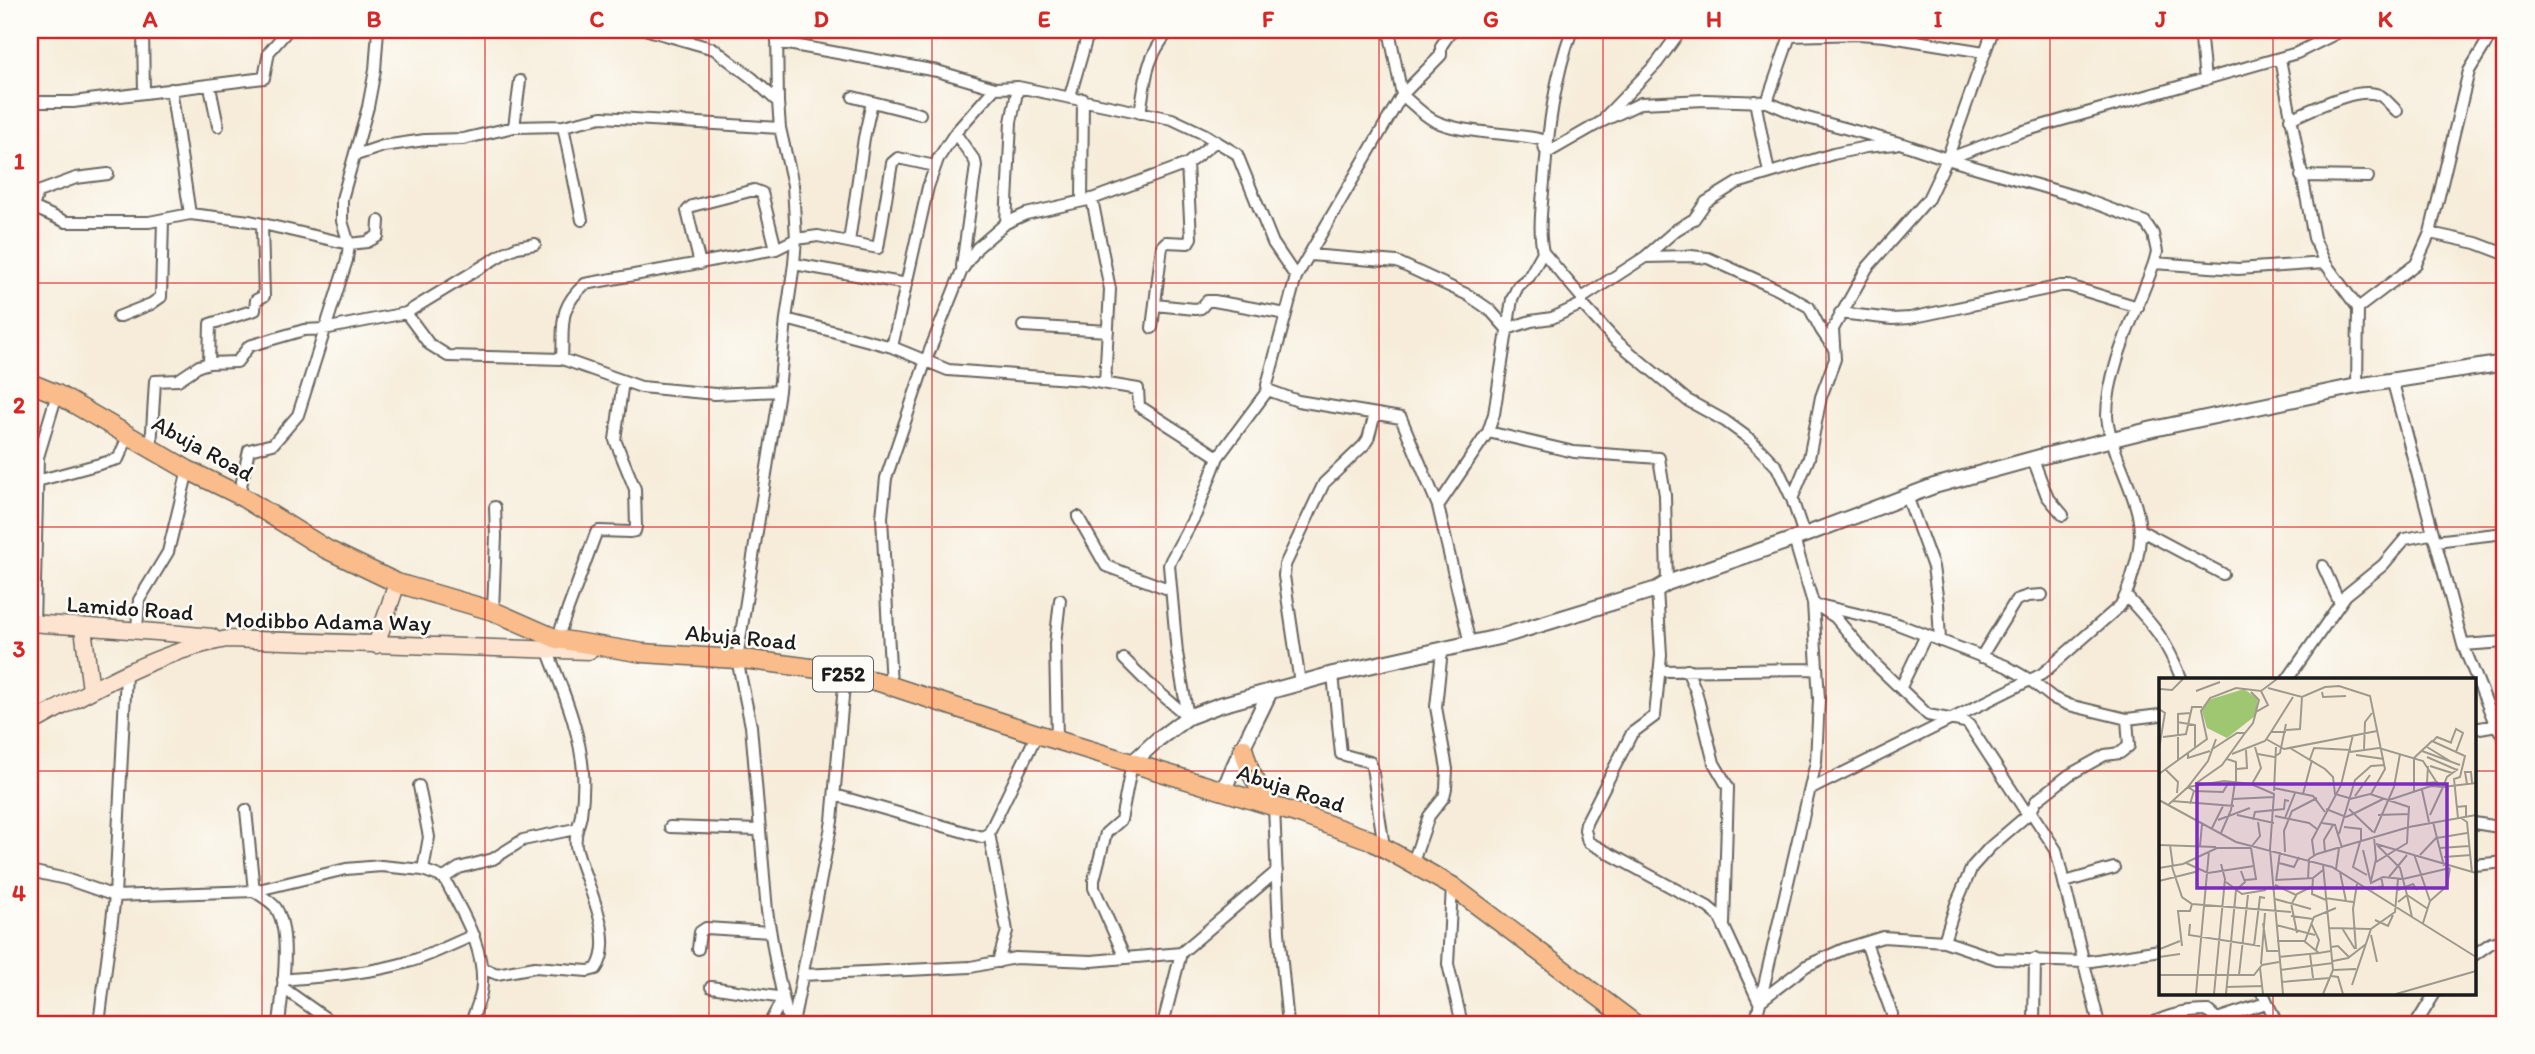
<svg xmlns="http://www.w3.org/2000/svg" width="2535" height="1054" font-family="Itim,sans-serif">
  <rect width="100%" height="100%" fill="#fdfcf7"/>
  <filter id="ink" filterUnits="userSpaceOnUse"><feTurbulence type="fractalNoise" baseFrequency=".0143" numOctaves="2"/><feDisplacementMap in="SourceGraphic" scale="14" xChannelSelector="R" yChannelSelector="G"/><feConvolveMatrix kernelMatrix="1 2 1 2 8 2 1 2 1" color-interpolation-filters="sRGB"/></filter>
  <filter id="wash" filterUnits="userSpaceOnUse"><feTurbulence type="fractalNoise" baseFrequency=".00686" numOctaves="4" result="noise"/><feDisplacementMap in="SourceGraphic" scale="28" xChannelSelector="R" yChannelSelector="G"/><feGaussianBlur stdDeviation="1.57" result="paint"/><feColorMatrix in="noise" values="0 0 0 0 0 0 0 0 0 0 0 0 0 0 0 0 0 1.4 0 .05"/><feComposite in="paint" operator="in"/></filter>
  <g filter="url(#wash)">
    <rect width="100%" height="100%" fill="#f6ecd9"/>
  </g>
  <g filter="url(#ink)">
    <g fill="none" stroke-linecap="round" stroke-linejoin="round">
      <defs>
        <path id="minor" d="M143,30L144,93
          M648,30L714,49L752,78L778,102L780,128L793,185L796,239L794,264L786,319L779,391L737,659L751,726L767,911L776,965L789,1024
          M777,30L778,102
          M1389,30L1402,95C1412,103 1422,114 1433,120C1459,134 1511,132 1543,140L1545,150
          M2200,30L2205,80
          M2504,30H2505
          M1790,36L1859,34L1885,36L1984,52
          M777,42L937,71L995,88L1018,87L1172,119L1204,134L1237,154L1273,243L1296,277
          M2280,59L2314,238L2325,263L2358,308L2357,386
          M210,87L218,126
          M171,89L190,214
          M1070,96L1089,30
          M853,97L920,114
          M1755,101L1769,173
          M30,102H73L264,78L269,52L288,30
          M1767,102L1792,30
          M1140,113C1146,78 1145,61 1168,32
          M1605,117L1657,63L1681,30
          M2290,119C2311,110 2360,84 2381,96C2386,99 2392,107 2397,111
          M563,126L582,220
          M514,127L520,81
          M955,133L975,161L976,166L962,266
          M1547,153L1601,122L1641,103L1705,100L1767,102L1800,116L1903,144L1947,159L2081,198L2145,222L2153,234L2157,252L2154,263C2138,309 2107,367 2107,416C2108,431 2113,444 2118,458C2133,497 2148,523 2135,566C2131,580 2128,594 2120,606L2042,674L1811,789
          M356,155L383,146L425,140L463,139L514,127L563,126L602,117L780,128
          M1947,159L2020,132L2297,53L2343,30
          M2301,176L2368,177
          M1092,199L1110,289L1105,383
          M1082,201L1083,99
          M30,206L66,222H149L190,214L250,221L349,244L367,242L378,236L379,221
          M33,207L38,192L76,178L108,174
          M1006,223L1011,122L1018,87
          M2430,233L2476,243L2505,254
          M849,242L864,138L872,102
          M1543,252L1582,298V304L1614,339L1687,400L1725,421L1751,440L1777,467L1792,499L1804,535
          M1310,255L1397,262L1468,295L1490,310L1507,329L1531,321L1552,318L1582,304
          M1645,257L1691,256L1708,258L1777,289L1809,307L1821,330L1834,349
          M2154,263L2238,269L2325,263
          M700,264L687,211L692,206L754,190L762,193L776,249
          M794,264L907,284
          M1582,298L1645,257L1676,230L1694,219L1706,202L1737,183L1833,154L1866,147L1895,144
          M1155,305L1195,309L1201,308L1207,301H1214L1286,314
          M2358,308L2416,264L2430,233L2469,71L2494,30
          M406,313L429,344L448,356L562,359L641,387L715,394L779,391
          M1840,313L1892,319L1910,318L2061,286H2069L2138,307
          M118,317L151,304L161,297L163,220
          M786,319L892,347L948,370L1084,380L1138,389L1139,406L1218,457
          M1023,326L1108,331
          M1152,328L1162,246L1166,242L1188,243L1191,238L1187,164
          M892,347L928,187L938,159L955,133L995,88
          M562,359C564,324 557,309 585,284L776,249L796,239L818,236L878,248L892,163L898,158L935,166
          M209,363L237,362L249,346L304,330L324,329L406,313L506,252L517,247L535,244
          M2392,379L2463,645L2494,721L2505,740
          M1268,390L1298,401L1401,418L1438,506L1470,644
          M1488,432L1574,452L1659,458L1665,495L1667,583
          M151,448L155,381L178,380L199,366L209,363L210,324L255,310L256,300L264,296L262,226
          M2033,459L2047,496L2063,515
          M37,481L118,459L129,435
          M239,495L249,450L273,444L298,415L347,260L349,244L342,221V199L368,107L375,70L378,30
          M1907,496L1933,567L1938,603L1940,641
          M1792,499L1809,458L1821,397L1835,359L1833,329L1867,268L1928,199L1947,159L1993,30
          M1438,506L1488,432L1494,414L1512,299L1518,286L1529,277L1543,252C1538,230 1542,204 1544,182C1548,132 1554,78 1572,30
          M1078,517L1106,566L1171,590
          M2142,531L2223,574
          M2435,541L2505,533
          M2323,566L2340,604
          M1657,589L1661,655L1655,716L1632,733L1586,823L1585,830L1588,842L1708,907L1719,916L1759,1002L1806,966L1844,949L1883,937L1944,941L1997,959L2085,962L2160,950
          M2126,596C2155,627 2166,640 2182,680
          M1813,603L1835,617L1875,664L1928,715L1965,722L1969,725L2024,809L2031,812L2056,850L2099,1024
          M1823,606L1892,622L2006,666L2030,680L2053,698L2069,705L2127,719L2160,715
          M493,611L496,536L495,507
          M34,623L38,457L57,394
          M137,630L139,600L168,552L188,470
          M557,639L596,533L599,531L630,532L635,531L636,527L635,489L615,440L623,381
          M2463,645L2505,642
          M1981,657L2016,600L2028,596L2042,595
          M1124,659L1147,682L1188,717
          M1687,670L1696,691L1714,763L1728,787L1724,924
          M1659,671L1816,669
          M1333,674L1341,754L1370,762L1372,767L1384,847
          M2287,680L2346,595L2383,565L2405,539L2430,534L2432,531
          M1300,683L1284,576L1285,565L1324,483L1364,445L1368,439L1375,414
          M891,686L882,517L886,478L926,360L962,270L977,248L1006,223L1026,214L1092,199L1187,164L1216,141
          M1901,687L1926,635
          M1188,717L1177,653L1169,565L1171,560L1196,514L1218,457L1268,390L1267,385L1296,277L1402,95L1441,55V46L1452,30
          M2474,729L2497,725
          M1057,740L1055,644L1060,600
          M419,786L429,837L423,870
          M835,795L982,837L989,833L1037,734
          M1274,806L1279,932L1288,1024
          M246,810L254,891C261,896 271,901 276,908C292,933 282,995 279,1024
          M2474,823L2505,828
          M670,827L759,830
          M989,833L1007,931L998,962
          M1413,862L1429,816L1444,797L1446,788L1447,769L1436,707L1442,650
          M2474,865L2505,862
          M30,871L66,879L115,896L254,891L346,869L381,866L423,870L444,878C462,912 488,952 481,993C479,1003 474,1014 470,1024
          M444,878L459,868L493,859L523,840L575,829
          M2065,882L2114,868
          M1452,886L1448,964L1462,1024
          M1944,941L1956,904L1972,867L1990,847L2031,812L2036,801L2069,775L2105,755L2120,753L2129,746L2127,719
          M1866,943L1892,1014L1891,1024
          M698,949L700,932L706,928L770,932
          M2474,955L2491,943L2505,939
          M1125,958L1094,888V880L1106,833L1121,820L1132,763
          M482,968L497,974L535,967L588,971L596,969C618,937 583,880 576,846C574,832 579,827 581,815C583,801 584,786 583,772C580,729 562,689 547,649
          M802,975L971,967L1015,958L1092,961L1181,953L1277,871
          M283,980C325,976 368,974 408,962C430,956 452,944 474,935
          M711,987L783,998L769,1024
          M283,988L334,1024
          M2263,993L2277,1024
          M2217,1019L2266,1003
          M99,1024L115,896L126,674
          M793,1024L832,821L845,674
          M1163,1024L1181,953
          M1755,1024L1816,762L1819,699L1813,603L1794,539
          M2034,1024L2035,959
          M2150,1024C2169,1015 2185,1011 2208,1011L2217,1019L2218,1024
          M2416,1024L2435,993"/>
        <path id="tertiary" d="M1132,763L1157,740L1188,717L1220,705L1333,674L1503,636L1657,589L1667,583L1794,539L1934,486L2040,457L2153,429L2357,386L2505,363
          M1224,791C1236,756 1255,725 1270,691"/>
        <path id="secondary" d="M30,623C91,627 151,631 212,637
          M83,628L91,690
          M376,645L397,583
          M30,724C93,689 156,652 227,639L589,651"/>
        <path id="primary" d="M30,383L57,394L188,470L239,495L326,549L397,583L493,611L557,639L643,653L751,660L826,670L879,682L1037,734L1302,815L1370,840L1452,886L1635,1024
          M1243,748L1250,771L1269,805"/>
      </defs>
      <use href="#minor" stroke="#68655e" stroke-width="14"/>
      <use href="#tertiary" stroke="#68655e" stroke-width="18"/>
      <use href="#secondary" stroke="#68655e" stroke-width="19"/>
      <use href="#primary" stroke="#68655e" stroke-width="21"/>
      <use href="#minor" stroke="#fff" stroke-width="10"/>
      <use href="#tertiary" stroke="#fff" stroke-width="14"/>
      <use href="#secondary" stroke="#fde4d0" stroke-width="16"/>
      <use href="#primary" stroke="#f9bc8a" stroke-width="18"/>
    </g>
  </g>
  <path fill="none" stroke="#d62828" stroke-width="2" stroke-opacity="0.55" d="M262,30V1024M485,30V1024M709,30V1024M932,30V1024M1156,30V1024M1379,30V1024M1603,30V1024M1826,30V1024M2050,30V1024M2273,30V680M30,283H2505M30,527H2505M30,771H2160M2474,771H2505M2273,993V1024"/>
  <g text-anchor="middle" stroke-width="5" stroke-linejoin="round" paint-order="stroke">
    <rect fill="#fdfcf7" stroke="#605f5e" stroke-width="2" x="813" y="656.5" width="60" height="35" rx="5"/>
    <g font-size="21" font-weight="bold" fill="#1c1c1c">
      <text x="843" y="681">F252</text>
    </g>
    <g font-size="23" fill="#1c1c1c" stroke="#fdfcf7">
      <text transform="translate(203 448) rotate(29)" y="8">Abuja Road</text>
      <text transform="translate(130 608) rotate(4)" y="8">Lamido Road</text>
      <text transform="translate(328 621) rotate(1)" y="8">Modibbo Adama Way</text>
      <text transform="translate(741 637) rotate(5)" y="8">Abuja Road</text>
      <text transform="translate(1291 788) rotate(18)" y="8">Abuja Road</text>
    </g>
  </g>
  <g transform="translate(2159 678)">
    <rect width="317" height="317" fill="#f6ecd9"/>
    <path d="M85,11L99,21L96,38L68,60L48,50L43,33L49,22Z" fill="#9fc772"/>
    <path fill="none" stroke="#9f998d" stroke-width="2" d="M109,10L143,19L166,9L180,8L211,18L226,91L212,116M1,11L13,12L24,1M37,13L61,4M92,14L100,22L97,33M163,14L164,19L187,18M0,31L6,35L0,71M18,44L36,47V69M127,52L141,51L143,19M112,54L134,19M27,56L33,29H43M4,59L28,56M107,61L125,71L218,53M274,63L278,59L293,65M292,64L297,51L304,55L297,74M268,69L291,83M131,70L166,91L174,99L176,116L190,120M205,71L206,44L213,35M52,72L78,55H86L94,45L97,34L109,27L102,13M263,73L301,87M191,74L220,70L264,83L280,108M29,75V80L51,73M73,76L106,63L112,54H127M99,76L115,79L121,75L127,46M197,77L225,81M268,79L298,92M68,81L77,84V104M151,81L155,70L192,72M19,82V36L32,35M269,88L268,105L279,104M271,88L293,95M6,91L19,104L18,115M78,91L88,90L87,72M0,96L48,61L42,33L51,20L77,10L102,13L118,1M36,106L63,87L86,55M93,106L102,90L96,69M308,106L306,94H312L313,105M115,110L154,118L166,134M263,112L270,144M35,113L29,109L49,83L57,61M115,113L117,69M255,114V80L273,63L306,78L301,99L295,101L299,140M144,116L153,82M196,118L211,97M74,121L115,119M191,121L211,116L250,129L248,165L217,184M0,122L77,164L173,189L317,279M230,122L272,108L284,109L288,99L299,91M13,123L75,128M31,126L35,113L64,114L70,104M9,127L29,109L65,103L92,106L115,116L111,171L124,316M297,129L307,128V139M167,131L187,139L194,136M190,131L214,154M194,136L224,121M78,137L115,145M219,137L249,136M271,137L284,109L317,105M116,138L150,145L158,151M126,140L136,115M302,140L308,144L313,195M59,142L91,130M94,142L96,134L125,131L126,122L130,123M274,144L285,188M163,145L176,147L183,170M185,149L202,151V164M53,150L64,128M62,155L72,132L76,104M215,155L235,109L241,76M180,156L196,102L212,88L226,87M278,160L308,155M201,164L194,189L208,197M217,166L317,195M0,167L57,169M11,167L14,189M218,167L241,190L248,217L269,231M41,168L43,146M93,168L101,158L99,144M281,170L310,168M204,172L212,205L224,199L244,201L291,190M126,174L125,153L133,133L158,120M166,174L165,162L174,147M255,176L271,223M155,177L153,162L182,107L194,57M261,177L278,159M285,179L312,177M27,185L49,195L95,188M120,185L135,189L140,179M164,187L174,292L164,316M13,189L23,219L33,226L132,234M0,190L24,186L58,170H92M177,191L180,170M181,194L187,223M230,199L248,177M154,200L153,216L167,222M149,201L150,181L158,176L250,149L317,137M86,202L97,201L92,170M117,202L154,200L164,192M0,203L40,193M117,203L121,174M212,203L217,181L215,159M67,204L83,216L107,212M116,207L137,217M211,212L224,208L222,199M239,212L254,206L258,212M166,220L194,224M116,221L152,231M239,224L248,217L253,239M132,225L138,255M133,225L138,216L152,209M132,238L154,241M216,242L229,248L234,237M104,245L108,273H119M152,245L160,262L157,272M264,245L271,223L288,208L291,190M31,246L30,257L101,268M117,247L156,257M170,250L212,251M183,250L196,271M212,257L218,284M118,263H145L160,275L172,273M146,263L155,239L177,230M23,268L19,233H31L33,226M95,268L101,219L106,220M172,269L179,268L190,279M1,271L21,263M197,271L194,231L198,206M151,276L154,300M0,279L21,276M120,279L160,275M174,283L189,280L207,266M102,286L106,235M101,290L104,316M121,292L174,285M174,292L197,291M0,297H95L103,287L120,284M80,297L89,217M172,298L179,299L184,316M122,304L171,300M193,307L212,251L236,234L239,201M67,309L104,308M37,316L50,173M55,316L66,201L62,186M67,316L77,212L86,204L82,193M237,316L317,293"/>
    <path fill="#7b2cbf" fill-opacity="0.15" stroke="#7b2cbf" stroke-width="3.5" d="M38,106H288V210H38Z"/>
    <rect width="317" height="317" fill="none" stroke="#1c1c1c" stroke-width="3.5"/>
  </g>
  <rect width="2535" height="1054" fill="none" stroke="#fdfcf7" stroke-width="77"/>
  <rect x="38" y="38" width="2458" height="978" fill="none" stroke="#d62828" stroke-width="2.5"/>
  <g font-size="23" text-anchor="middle" font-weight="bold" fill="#d62828">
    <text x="150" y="27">A</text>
    <text x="374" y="27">B</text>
    <text x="597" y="27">C</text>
    <text x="821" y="27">D</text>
    <text x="1044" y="27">E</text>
    <text x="1268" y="27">F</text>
    <text x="1491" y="27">G</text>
    <text x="1714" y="27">H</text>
    <text x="1938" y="27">I</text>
    <text x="2161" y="27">J</text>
    <text x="2385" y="27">K</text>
    <text x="19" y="169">1</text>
    <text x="19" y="413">2</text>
    <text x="19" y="657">3</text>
    <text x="19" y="901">4</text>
  </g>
</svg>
